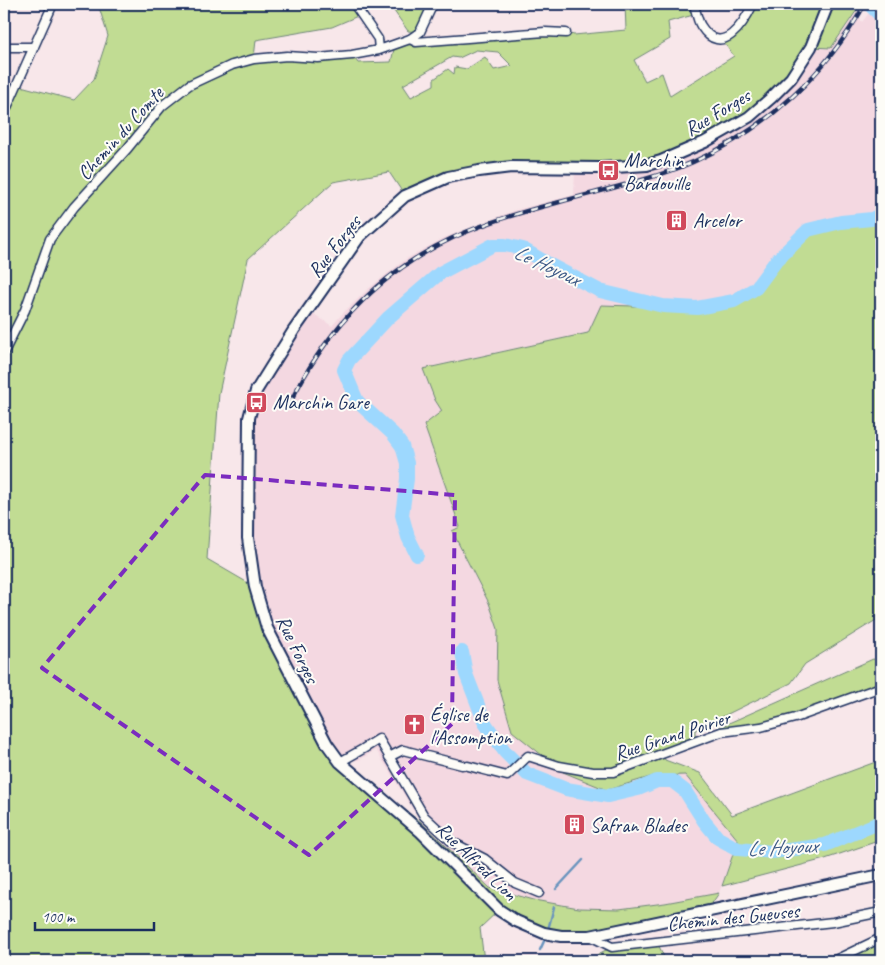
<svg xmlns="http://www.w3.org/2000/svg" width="885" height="965" font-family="Caveat,sans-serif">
  <rect width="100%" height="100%" fill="#f8e7ea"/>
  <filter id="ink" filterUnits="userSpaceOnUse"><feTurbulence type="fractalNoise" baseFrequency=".02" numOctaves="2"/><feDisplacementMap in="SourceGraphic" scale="10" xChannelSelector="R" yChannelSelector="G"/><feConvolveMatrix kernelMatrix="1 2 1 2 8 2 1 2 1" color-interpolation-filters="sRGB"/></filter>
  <g filter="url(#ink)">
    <path fill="#f4d8e1" d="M873,8L881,16V214L872,219L841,222L808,230L776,261L756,288L734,301L697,308L663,306L588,333L423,369L443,411L424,425L460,528L452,531L489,603L498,629L607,790L653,776L685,775L738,840L719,893L665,903L619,909L579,908L534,900L490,888L421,822L376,750L359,760L340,762L267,628L255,587L249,418L256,391L308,310L332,326L342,314L368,289L406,259L444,238L516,210L574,195L575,167L811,47L831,48L856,13L862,22Z"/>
    <path fill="#c1dc93" stroke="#6e8678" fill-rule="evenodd" d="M98,4H354L360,15L332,27L256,40L254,58L352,55L358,63L391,62L395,45L410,39L566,33L574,35L626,30L625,4H694L697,14L668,22L670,39L634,60L645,81L662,73L670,96L734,56L720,38L728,37L751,9L772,7L775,4H861L831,48L811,47L791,78L749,117L661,161L479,171L405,196L389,172L333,182L248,259L219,393L207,559L255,587L267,628L340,762L421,822L490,888L534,900L579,908L619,909L665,903L719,893L706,912L619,931L561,936L499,910L480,928L484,961H4V804C9,784 10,762 4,742V240L5,237L4,236V114L17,85L74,100L94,79L108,36ZM476,50L498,52L512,66L494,70L485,57L467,69L455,67L454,74L448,69L434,79V85L411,97L403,85L452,57L459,58Z
      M389,4H433L420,32L408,31Z
      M881,214V617L805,664L791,683L695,730V738L873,659L881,661V687L795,718L721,732L663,754L665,760L700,773L732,815L881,760V840L825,859L722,886L738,840L685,775L653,776L607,790L563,772L512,731L497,680L498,629L489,603L452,531L460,527L424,425L442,411L435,400L423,369L588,333L601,305L697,308L734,301L756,288L776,261L808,230L841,222L872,219Z
      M881,938V961H833Z
      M657,942L666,961H596L598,954L612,947Z"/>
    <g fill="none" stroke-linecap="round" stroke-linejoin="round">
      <path stroke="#6994be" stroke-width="2.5" d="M556,889L583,860
        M549,926L554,907
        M540,950L545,939"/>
      <path stroke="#9dd8fe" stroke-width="14" d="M869,4L881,16
        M417,555L408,537L402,515L407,479V463L402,446L393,434L357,401L344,370L349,360L388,318L440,273L493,245H505L523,249L552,266L600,291L663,306L697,308L734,301L756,288L776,261L808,230L841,222L872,219L881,214
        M462,652L466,674L485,723L505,752L527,774L566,789L608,796L638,789L657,781H672L685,791L704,821L718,838L738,849L773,852L825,845L881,822"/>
      <defs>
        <path id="minor" d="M354,4L378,39L379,50
          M694,4C696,11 697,20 701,26C722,59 744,23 753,4
          M410,39L416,42L545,32L566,33
          M4,47H34
          M4,114L53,4
          M4,352L25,310L50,239L74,207L127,149L162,106L189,85L232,65L254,59L287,56L318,58L352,55L379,50L410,39L420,32L433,4
          M389,757L403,750L462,765
          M340,762L363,749L379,739L424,816L452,842L485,859L515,883L539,893
          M468,766L507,776L528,756L559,766L593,772H613L721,732L761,727L795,718L881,687
          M590,936L612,947L833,922L881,912
          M833,961L881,938"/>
        <path id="secondary" d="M828,4L811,47L791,78L771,98L749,117L705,142L661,161L647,165L600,168L511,167L479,171L448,177L405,196L360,236L294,330L256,391L249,418L248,538L255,587L267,628L327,744L340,762L421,832L499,910L516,921L544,933L561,936H590L881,875"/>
      </defs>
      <use href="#minor" stroke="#1b2f5e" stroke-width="11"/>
      <use href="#secondary" stroke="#1b2f5e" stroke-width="14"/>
      <use href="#minor" stroke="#fdfcf7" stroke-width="8"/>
      <use href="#secondary" stroke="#fdfcf7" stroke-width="10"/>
      <defs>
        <path id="rail" d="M289,405C327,327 385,266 466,232C495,220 525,211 556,203C602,190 649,181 693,162C767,129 826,74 865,4"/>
      </defs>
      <use href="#rail" stroke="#1b2f5e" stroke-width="4.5"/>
      <use href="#rail" stroke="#fdfcf7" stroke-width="2.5" stroke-dasharray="8" stroke-linecap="butt"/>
    </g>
  </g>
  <path fill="none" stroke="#7b2cbf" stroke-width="4" stroke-dasharray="10 6" stroke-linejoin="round" d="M205,475L455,495L452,724L309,855L42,668Z"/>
  <defs>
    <symbol id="bus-square" viewBox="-11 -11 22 22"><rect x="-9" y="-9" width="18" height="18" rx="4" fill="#d1495b" stroke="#fdfcf7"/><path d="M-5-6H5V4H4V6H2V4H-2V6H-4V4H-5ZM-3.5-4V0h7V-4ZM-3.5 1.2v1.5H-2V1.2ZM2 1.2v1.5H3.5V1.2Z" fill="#fff"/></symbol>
    <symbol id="building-square" viewBox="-11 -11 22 22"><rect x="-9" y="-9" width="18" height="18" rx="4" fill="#d1495b" stroke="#fdfcf7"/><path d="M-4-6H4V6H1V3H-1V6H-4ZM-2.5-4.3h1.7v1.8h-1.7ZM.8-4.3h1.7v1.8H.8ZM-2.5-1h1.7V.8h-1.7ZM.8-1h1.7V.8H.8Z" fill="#fff"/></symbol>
    <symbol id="church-square" viewBox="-11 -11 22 22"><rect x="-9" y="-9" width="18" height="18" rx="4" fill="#d1495b" stroke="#fdfcf7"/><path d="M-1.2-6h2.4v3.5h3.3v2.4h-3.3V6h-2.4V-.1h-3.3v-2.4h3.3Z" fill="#fff"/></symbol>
  </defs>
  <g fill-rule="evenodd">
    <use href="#bus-square" x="596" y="158" width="25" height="25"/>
    <use href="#building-square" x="664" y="208" width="25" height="25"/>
    <use href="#bus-square" x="244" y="390" width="25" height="25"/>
    <use href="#church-square" x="402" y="712" width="25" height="25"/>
    <use href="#building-square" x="562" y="812" width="25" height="25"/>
  </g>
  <g text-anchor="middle" stroke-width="4" stroke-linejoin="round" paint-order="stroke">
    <g font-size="20" fill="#1b2f5e" stroke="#fdfcf7">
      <text transform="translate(717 112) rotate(-31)" y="7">Rue Forges</text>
      <text transform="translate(120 133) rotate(-48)" y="7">Chemin du Comte</text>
      <text transform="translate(334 246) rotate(-52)" y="7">Rue Forges</text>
      <text transform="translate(298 649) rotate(64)" y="7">Rue Forges</text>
      <text transform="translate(672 735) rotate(-18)" y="7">Rue Grand Poirier</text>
      <text transform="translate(477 861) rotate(44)" y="7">Rue Alfred Lion</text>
      <text transform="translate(733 917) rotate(-6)" y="7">Chemin des Gueuses</text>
    </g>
    <g font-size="20" fill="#1b2f5e" stroke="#fdfcf7" text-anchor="start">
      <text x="624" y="167">Marchin<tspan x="624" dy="23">Bardouille</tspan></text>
      <text x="693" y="227">Arcelor</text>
      <text x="273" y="409">Marchin Gare</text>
      <text x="430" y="721">Église de<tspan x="430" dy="23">l'Assomption</tspan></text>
      <text x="590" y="832">Safran Blades</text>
    </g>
    <g font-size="21" font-style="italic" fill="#3c5986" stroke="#fdfcf7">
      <text transform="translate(547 265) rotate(25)" y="7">Le Hoyoux</text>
      <text transform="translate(782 847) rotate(-3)" y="7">Le Hoyoux</text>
    </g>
  </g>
  <rect width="885" height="965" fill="none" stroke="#fdfcf7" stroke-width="20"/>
  <rect x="10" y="10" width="865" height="945" fill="none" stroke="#1b2f5e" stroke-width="2" filter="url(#ink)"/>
  <path d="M35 922v8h119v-8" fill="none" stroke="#1b2f5e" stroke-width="2.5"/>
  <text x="42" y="922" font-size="15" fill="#1b2f5e" stroke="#fdfcf7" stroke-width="4" paint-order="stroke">100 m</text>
</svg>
